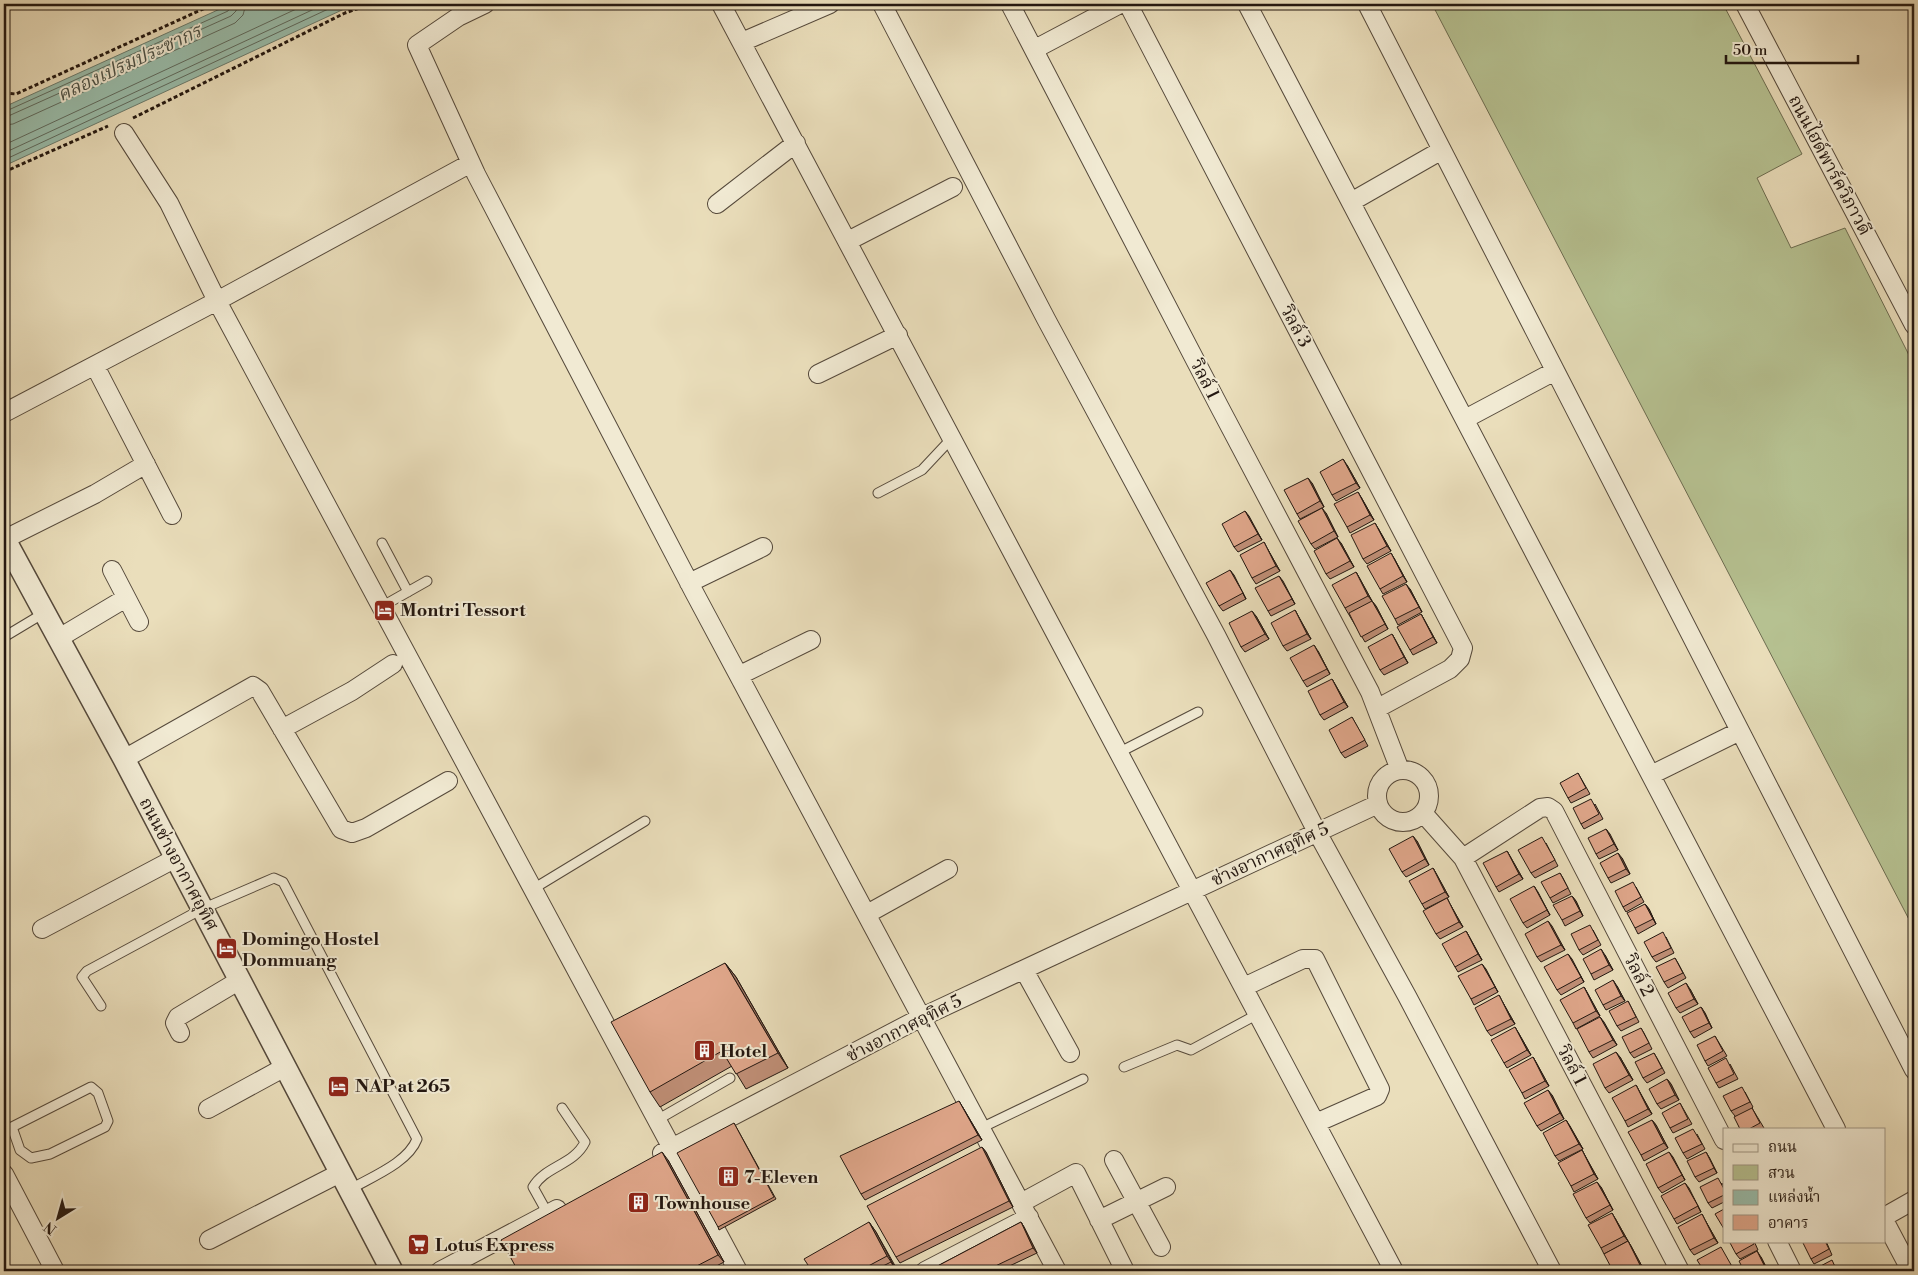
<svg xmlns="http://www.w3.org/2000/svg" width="1918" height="1275" font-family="'Libre Bodoni','Noto Serif Thai',serif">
  <rect width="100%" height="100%" fill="#eadebb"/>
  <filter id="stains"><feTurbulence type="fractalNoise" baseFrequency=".004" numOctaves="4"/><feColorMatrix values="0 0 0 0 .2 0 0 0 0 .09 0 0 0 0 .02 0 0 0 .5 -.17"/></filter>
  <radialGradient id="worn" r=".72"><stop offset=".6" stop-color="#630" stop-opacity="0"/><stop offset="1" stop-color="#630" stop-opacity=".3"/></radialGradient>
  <path fill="#b6c191" stroke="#6c6c50" d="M1432,4H1723L1802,154L1757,178L1791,248L1845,228L1914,365V929Z"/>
  <path fill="#99bdab" stroke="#6a7b6d" d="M231,4H355L4,166V107Z"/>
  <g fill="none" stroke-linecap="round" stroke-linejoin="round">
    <path stroke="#5e6a5e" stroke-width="1" d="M4,112L228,11L232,4
      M4,118L231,16L236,11L238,4
      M4,125L13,124L235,23L243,15L246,4
      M4,145L307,4
      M4,153L325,4
      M4,160L339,4"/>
    <defs>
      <path id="service" d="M878,493L922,470L952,438
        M382,543L408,592
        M381,607L427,581
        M4,637L44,613
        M1120,752L1198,712
        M533,889L645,821
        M101,1006L82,977L87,971L202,909L274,878L283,882L417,1139C408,1163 371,1177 349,1190
        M1124,1067L1177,1045L1191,1050L1258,1014
        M91,1087L98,1093L108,1121L105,1127L50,1154L31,1158L20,1150L12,1127Z
        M657,1120L730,1078
        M981,1128L1083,1079
        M548,1214L533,1187C545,1166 574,1165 585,1142L562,1108"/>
      <path id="minor" d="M485,4L458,17L417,45L476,174L694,592L1057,1271
        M721,4L1394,1271
        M882,4L1046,319L1216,635L1317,832L1407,996L1552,1271
        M1010,4L1219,406L1370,692L1400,770
        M1128,4L1463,648L1460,659L1450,669L1378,708
        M1247,4L1836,1129
        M1367,4L1914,1070
        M1745,4L1914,325
        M742,42L830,4
        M1035,49L1120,4
        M124,133L169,203L217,301L738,1271
        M1351,202L1442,150
        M717,204L796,143
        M848,241L953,187
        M95,366L172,515
        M818,374L898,335
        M4,413L217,301L471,163
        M1465,419L1555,371
        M5,539L95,494L146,464
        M112,570L139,622
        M689,583L763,547
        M59,638L126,598
        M740,675L811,640
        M282,729L352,691L393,664
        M124,759L253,686L260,691L341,829L352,833L366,828L448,781
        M1377 796a26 26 0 1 1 52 0a26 26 0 1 1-52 0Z
        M1651,775L1740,731
        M1423,813L1463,858L1680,1271
        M1463,858L1540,808L1548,807L1554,811L1724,1140
        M867,914L948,869
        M42,929L176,858
        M1024,970L1070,1053
        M1244,987L1303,959H1315L1380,1089L1377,1096L1316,1123
        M180,1033L175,1023L178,1017L240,980
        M208,1109L285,1067
        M662,1153L922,1017L1378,804
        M1114,1160L1161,1247
        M4,1174L55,1271
        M1021,1203L1076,1173L1124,1269
        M1884,1217L1914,1200
        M1099,1220L1166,1187
        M1884,1220L1911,1271
        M209,1240L340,1173
        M1777,1241L1792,1271
        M440,1271L557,1209
        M925,1271L1029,1217"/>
      <path id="tertiary" d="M4,538L124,759L392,1271"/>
    </defs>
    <use href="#service" stroke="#55493b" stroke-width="11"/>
    <use href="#minor" stroke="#55493b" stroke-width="20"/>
    <use href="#tertiary" stroke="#55493b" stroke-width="24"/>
    <path stroke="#231710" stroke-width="3" stroke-dasharray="4 2.5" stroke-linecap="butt" d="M4,93L16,94L214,4
      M133,118L345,13L371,4
      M4,172L108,126"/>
    <use href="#service" stroke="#f1ead3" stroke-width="9"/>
    <use href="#minor" stroke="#f1ead3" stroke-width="18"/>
    <use href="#tertiary" stroke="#f1ead3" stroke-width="21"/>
  </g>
  <path fill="#c08f77" stroke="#231710" d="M1347,465L1360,488L1336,501L1332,495Z
    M1312,483L1324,507L1300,519L1297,514Z
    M1361,497L1374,520L1350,533L1347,527Z
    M1245,511L1262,540L1238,552L1234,547Z
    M1326,513L1338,537L1315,549L1311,544Z
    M1378,528L1391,551L1367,564L1363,559Z
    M1341,543L1354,567L1330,579L1326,574Z
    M1267,548L1280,571L1256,584L1252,578Z
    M1394,558L1407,582L1383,594L1380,589Z
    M1230,570L1246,599L1223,611L1219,606Z
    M1356,572L1372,601L1376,606L1388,629L1365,642L1345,608Z
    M1279,576L1295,604L1271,616L1268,611Z
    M1410,589L1422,612L1398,625L1395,619Z
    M1295,610L1311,639L1287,651L1283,646Z
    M1421,614L1437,643L1413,655L1410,650Z
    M1256,616L1269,639L1245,652L1241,647Z
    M1392,634L1408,663L1384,675L1380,670Z
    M1318,651L1330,674L1307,687L1303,681Z
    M1332,679L1348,707L1324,720L1320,715Z
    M1352,717L1368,746L1345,758L1341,753Z
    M1578,773L1590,794L1571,803L1568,798Z
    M1595,804L1603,819L1584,829L1581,824Z
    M1606,829L1618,850L1599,859L1596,854Z
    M1417,841L1429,865L1406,877L1402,872Z
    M1546,843L1558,866L1535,878L1531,873Z
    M1507,851L1523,879L1499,892L1496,887Z
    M1622,858L1630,874L1611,883L1608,878Z
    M1433,868L1449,897L1425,909L1422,904Z
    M1560,873L1563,878L1571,894L1553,903L1550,898Z
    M1534,886L1550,915L1527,928L1523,923Z
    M1636,887L1644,902L1626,912L1623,907Z
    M1572,896L1576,901L1583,916L1565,926L1562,920Z
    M1450,904L1463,927L1440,939L1436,934Z
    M1645,904L1649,909L1656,924L1638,934L1635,928Z
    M1548,921L1565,950L1541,962L1537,957Z
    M1593,930L1601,945L1583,955L1579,950Z
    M1466,931L1482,960L1458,972L1455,967Z
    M1666,937L1674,953L1656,962L1652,957Z
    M1568,954L1584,982L1561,995L1557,990Z
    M1605,955L1613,970L1594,980L1591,974Z
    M1675,958L1678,963L1686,978L1668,988L1664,982Z
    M725,963L736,977L788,1068L746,1089L732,1066L660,1107L650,1092Z
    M1482,964L1498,992L1474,1005L1471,999Z
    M1617,986L1625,1001L1606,1010L1603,1005Z
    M1584,987L1600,1016L1576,1029L1573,1023Z
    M1690,989L1698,1004L1680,1013L1676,1008Z
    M1502,1001L1515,1024L1491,1036L1487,1031Z
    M1628,1001L1639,1022L1621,1031L1617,1026Z
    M1701,1007L1705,1013L1712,1028L1694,1038L1690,1032Z
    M1600,1017L1617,1045L1593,1058L1589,1052Z
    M1641,1028L1644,1033L1652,1049L1634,1058L1630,1053Z
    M1518,1032L1531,1055L1507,1068L1504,1063Z
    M1715,1036L1727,1056L1708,1066L1705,1061Z
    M1654,1053L1657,1058L1665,1073L1647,1083L1643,1078Z
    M1533,1057L1549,1086L1525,1099L1522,1093Z
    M1620,1057L1633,1080L1609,1093L1605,1088Z
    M1730,1064L1738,1079L1719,1088L1716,1083Z
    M1667,1079L1671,1084L1679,1100L1661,1109L1657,1104Z
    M1636,1085L1652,1114L1628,1127L1625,1121Z
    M1745,1092L1753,1107L1752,1108L1764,1128L1763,1129H1740L1735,1116L1731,1111Z
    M1552,1095L1564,1119L1541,1131L1537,1126Z
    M1680,1103L1692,1124L1673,1133L1670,1128Z
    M962,1106L982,1140L865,1200L861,1194Z
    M1566,1120L1583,1149L1559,1161L1555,1156Z
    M1652,1120L1656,1125L1668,1148L1644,1161L1641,1155Z
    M734,1123L776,1199L719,1230L718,1227Z
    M1697,1134L1705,1149L1687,1159L1683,1153Z
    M982,1147L986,1152L1013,1207L900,1263L896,1257Z
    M1582,1150L1598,1179L1574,1192L1571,1186Z
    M1669,1152L1685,1180L1662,1193L1658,1188Z
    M1709,1157L1717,1173L1699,1182L1695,1177Z
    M668,1160L724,1262L707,1271H518Z
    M1685,1183L1701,1212L1677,1224L1674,1219Z
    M1722,1183L1724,1188V1202L1712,1208L1708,1203Z
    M1601,1187L1613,1210L1590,1223L1586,1218Z
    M1615,1218L1628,1241L1604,1254L1601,1248Z
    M1705,1220L1718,1243L1694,1255L1690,1250Z
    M869,1222L876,1232L898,1271H812Z
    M1021,1222L1024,1227L1037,1253L999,1271H928Z
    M1628,1241L1631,1246L1644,1270L1641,1271H1613Z
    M1754,1241L1758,1250L1740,1259L1736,1254Z
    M1826,1241L1832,1255L1814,1264L1811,1259Z
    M1761,1257L1768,1271H1744Z"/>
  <path fill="#9c7461" stroke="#231710" d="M1343,459L1347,465L1360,488L1356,483Z
    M1308,478L1312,483L1324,507L1320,501Z
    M1358,492L1361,497L1374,520L1370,515Z
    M1322,508L1326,513L1338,537L1334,531Z
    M1245,511L1249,516L1262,540L1258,534Z
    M1375,523L1378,528L1391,551L1387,546Z
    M1337,538L1341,543L1354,567L1350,561Z
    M1264,542L1267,548L1280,571L1276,566Z
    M1391,553L1394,558L1407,582L1403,576Z
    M1230,570L1234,575L1246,599L1243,593Z
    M1356,572L1359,577L1372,601L1368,596Z
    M1279,576L1283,581L1295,604L1292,599Z
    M1406,584L1410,589L1422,612L1419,607Z
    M1372,601L1376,606L1388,629L1385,624Z
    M1295,610L1298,616L1311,639L1307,634Z
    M1252,611L1256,616L1269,639L1265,634Z
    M1421,614L1424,619L1437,643L1433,637Z
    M1392,634L1395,639L1408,663L1404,657Z
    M1314,645L1318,651L1330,674L1327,669Z
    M1332,679L1335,684L1348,707L1344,702Z
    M1606,829L1610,834L1618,850L1614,844Z
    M1413,836L1417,841L1429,865L1425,859Z
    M1507,851L1510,856L1523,879L1519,874Z
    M1618,853L1622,858L1630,874L1626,869Z
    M1433,868L1436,873L1449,897L1445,892Z
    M1534,886L1538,892L1550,915L1547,910Z
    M1572,896L1576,901L1583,916L1580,911Z
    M1447,898L1450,904L1463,927L1459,922Z
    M1645,904L1649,909L1656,924L1653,919Z
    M1548,921L1552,926L1565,950L1561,945Z
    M1466,931L1469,936L1482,960L1478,954Z
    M1601,949L1605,955L1613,970L1609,965Z
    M1568,954L1572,959L1584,982L1581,977Z
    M725,963L736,977L788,1068L778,1053Z
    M1482,964L1486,969L1498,992L1495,987Z
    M1613,980L1617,986L1625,1001L1621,996Z
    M1686,983L1690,989L1698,1004L1694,999Z
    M1584,987L1587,992L1600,1016L1596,1011Z
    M1499,995L1502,1001L1515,1024L1511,1019Z
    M1701,1007L1705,1013L1712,1028L1709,1023Z
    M1600,1017L1604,1022L1617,1045L1613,1040Z
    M1515,1027L1518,1032L1531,1055L1527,1050Z
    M1616,1052L1620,1057L1633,1080L1629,1075Z
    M1533,1057L1536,1062L1549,1086L1545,1081Z
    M1667,1079L1671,1084L1679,1100L1675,1095Z
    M1636,1085L1639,1091L1652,1114L1648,1109Z
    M1548,1090L1552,1095L1564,1119L1560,1113Z
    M959,1101L962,1106L982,1140L978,1135Z
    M1566,1120L1570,1126L1583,1149L1579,1144Z
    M1652,1120L1656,1125L1668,1148L1664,1143Z
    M982,1147L986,1152L1013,1207L1009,1201Z
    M1582,1150L1585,1156L1598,1179L1594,1174Z
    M662,1152L668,1160L724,1262L718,1255Z
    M1669,1152L1673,1157L1685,1180L1682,1175Z
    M1706,1152L1709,1157L1717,1173L1714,1168Z
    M1597,1182L1601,1187L1613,1210L1610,1205Z
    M1685,1183L1689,1188L1701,1212L1698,1206Z
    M1612,1213L1615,1218L1628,1241L1624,1236Z
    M1702,1214L1705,1220L1718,1243L1714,1238Z
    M869,1222L876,1232L894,1266L887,1256Z
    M1021,1222L1024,1227L1037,1253L1033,1248Z
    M1628,1241L1631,1246L1644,1270L1640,1265Z
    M1757,1251L1761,1257L1768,1271L1765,1267Z"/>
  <path fill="#dfa68a" stroke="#231710" d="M1343,459L1356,483L1332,495L1320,472Z
    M1308,478L1320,501L1297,514L1284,490Z
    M1358,492L1370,515L1347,527L1334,504Z
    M1322,508L1334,531L1311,544L1298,521Z
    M1245,511L1258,534L1234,547L1222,524Z
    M1375,523L1387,546L1363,559L1351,535Z
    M1337,538L1350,561L1326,574L1314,551Z
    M1264,542L1276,566L1252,578L1240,555Z
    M1391,553L1403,576L1380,589L1367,566Z
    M1230,570L1243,593L1219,606L1206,583Z
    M1356,572L1368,596L1345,608L1332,585Z
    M1279,576L1292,599L1268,611L1255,588Z
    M1406,584L1419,607L1395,619L1382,596Z
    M1372,601L1385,624L1361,637L1349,613Z
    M1295,610L1307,634L1283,646L1271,623Z
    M1252,611L1265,634L1241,647L1229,623Z
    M1421,614L1433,637L1410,650L1397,627Z
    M1392,634L1404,657L1380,670L1368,647Z
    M1314,645L1327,669L1303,681L1290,658Z
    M1332,679L1344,702L1320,715L1308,691Z
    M1352,717L1365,740L1341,753L1329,730Z
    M1578,773L1586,788L1568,798L1560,783Z
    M1591,799L1599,814L1581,824L1573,808Z
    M1606,829L1614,844L1596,854L1588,838Z
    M1413,836L1425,859L1402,872L1389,849Z
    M1542,837L1555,860L1531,873L1518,850Z
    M1507,851L1519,874L1496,887L1483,863Z
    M1618,853L1626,869L1608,878L1600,863Z
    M1433,868L1445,892L1422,904L1409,881Z
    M1560,873L1568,888L1550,898L1541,882Z
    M1633,882L1641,897L1623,907L1615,891Z
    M1534,886L1547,910L1523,923L1510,899Z
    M1572,896L1580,911L1562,920L1553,905Z
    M1447,898L1459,922L1436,934L1423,911Z
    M1645,904L1653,919L1635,928L1627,913Z
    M1548,921L1561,945L1537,957L1525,934Z
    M1590,925L1598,940L1579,950L1571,934Z
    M1466,931L1478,954L1455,967L1442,944Z
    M1663,932L1671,948L1652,957L1644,942Z
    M1601,949L1609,965L1591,974L1583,959Z
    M1568,954L1581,977L1557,990L1544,967Z
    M1675,958L1683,973L1664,982L1656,967Z
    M725,963L778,1053L736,1074L722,1051L650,1092L611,1022Z
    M1482,964L1495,987L1471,999L1458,976Z
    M1613,980L1621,996L1603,1005L1595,990Z
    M1686,983L1694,999L1676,1008L1668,993Z
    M1584,987L1596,1011L1573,1023L1560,1000Z
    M1499,995L1511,1019L1487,1031L1475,1008Z
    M1628,1001L1636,1017L1617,1026L1609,1011Z
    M1701,1007L1709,1023L1690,1032L1682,1017Z
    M1600,1017L1613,1040L1589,1052L1577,1029Z
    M1515,1027L1527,1050L1504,1063L1491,1040Z
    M1641,1028L1649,1043L1630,1053L1622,1037Z
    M1715,1036L1723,1051L1705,1061L1697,1045Z
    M1616,1052L1629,1075L1605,1088L1593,1064Z
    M1654,1053L1662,1068L1643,1078L1635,1062Z
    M1533,1057L1545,1081L1522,1093L1509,1070Z
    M1726,1058L1734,1074L1716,1083L1708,1068Z
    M1667,1079L1675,1095L1657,1104L1649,1089Z
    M1636,1085L1648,1109L1625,1121L1612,1098Z
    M1742,1087L1750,1102L1731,1111L1723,1096Z
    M1548,1090L1560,1113L1537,1126L1524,1103Z
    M959,1101L978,1135L861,1194L840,1156Z
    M1680,1103L1688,1119L1670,1128L1662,1113Z
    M1752,1108L1760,1123L1749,1129H1740L1734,1117Z
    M1566,1120L1579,1144L1555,1156L1543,1133Z
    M1652,1120L1664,1143L1641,1155L1628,1132Z
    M734,1123L774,1197L718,1227L677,1153Z
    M1693,1129L1702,1144L1683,1153L1675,1138Z
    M982,1147L1009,1201L896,1257L867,1206Z
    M1582,1150L1594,1174L1571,1186L1558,1163Z
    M662,1152L718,1255L687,1271H518L501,1240Z
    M1669,1152L1682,1175L1658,1188L1646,1164Z
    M1706,1152L1714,1168L1695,1177L1687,1161Z
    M1718,1178L1724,1189V1195L1708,1203L1700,1187Z
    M1597,1182L1610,1205L1586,1218L1573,1194Z
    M1685,1183L1698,1206L1674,1219L1661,1196Z
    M1724,1209V1229L1715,1214Z
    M1612,1213L1624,1236L1601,1248L1588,1225Z
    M1702,1214L1714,1238L1690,1250L1678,1227Z
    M869,1222L887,1256L859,1271H812L804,1259Z
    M1021,1222L1033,1248L985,1271H928Z
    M1628,1241L1640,1265L1628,1271H1613L1604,1254Z
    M1729,1241H1753L1754,1244L1736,1254Z
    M1806,1241H1825L1829,1249L1811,1259L1803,1243Z
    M1721,1247L1734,1270L1732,1271H1704L1697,1260Z
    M1757,1251L1765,1267L1757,1271H1744L1739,1261Z
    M1832,1260L1837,1271H1814L1813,1270Z
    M891,1262L896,1271H873Z"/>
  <defs>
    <symbol id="hotel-square" viewBox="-11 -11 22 22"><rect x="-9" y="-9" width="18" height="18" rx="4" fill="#8f2418" stroke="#f1ead3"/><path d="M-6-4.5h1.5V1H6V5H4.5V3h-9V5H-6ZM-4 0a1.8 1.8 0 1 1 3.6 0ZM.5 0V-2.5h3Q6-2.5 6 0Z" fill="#fff"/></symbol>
    <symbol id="building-square" viewBox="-11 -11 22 22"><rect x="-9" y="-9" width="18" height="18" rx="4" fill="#8f2418" stroke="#f1ead3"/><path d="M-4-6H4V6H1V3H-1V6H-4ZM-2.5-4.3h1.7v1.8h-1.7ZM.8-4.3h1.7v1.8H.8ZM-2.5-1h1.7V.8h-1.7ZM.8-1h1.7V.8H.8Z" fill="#fff"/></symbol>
    <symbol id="supermarket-square" viewBox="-11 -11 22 22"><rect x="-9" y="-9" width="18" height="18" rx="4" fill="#8f2418" stroke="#f1ead3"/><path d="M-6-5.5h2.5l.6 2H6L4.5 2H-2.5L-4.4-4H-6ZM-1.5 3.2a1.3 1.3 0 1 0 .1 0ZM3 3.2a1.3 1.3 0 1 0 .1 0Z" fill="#fff"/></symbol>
  </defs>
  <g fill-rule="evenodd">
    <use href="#hotel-square" x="372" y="598" width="25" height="25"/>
    <use href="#hotel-square" x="214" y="936" width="25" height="25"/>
    <use href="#building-square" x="692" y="1038" width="25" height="25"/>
    <use href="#hotel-square" x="326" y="1074" width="25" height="25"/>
    <use href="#building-square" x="716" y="1164" width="25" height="25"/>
    <use href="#building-square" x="626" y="1190" width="25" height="25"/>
    <use href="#supermarket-square" x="406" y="1232" width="25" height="25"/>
  </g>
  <g text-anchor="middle" stroke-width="4" stroke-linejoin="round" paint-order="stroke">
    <g font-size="18" fill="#231710" stroke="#f1ead3">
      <text transform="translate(1830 165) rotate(62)" y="6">ถนนไฮด์พาร์ควิภาวดี</text>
      <text transform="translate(1296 326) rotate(62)" y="6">วิลล์ 3</text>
      <text transform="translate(1205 379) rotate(63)" y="6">วิลล์ 1</text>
      <text transform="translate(1270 854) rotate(-25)" y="6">ช่างอากาศอุทิศ 5</text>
      <text transform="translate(179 864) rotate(62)" y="6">ถนนช่างอากาศอุทิศ</text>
      <text transform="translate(1639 975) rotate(63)" y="6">วิลล์ 2</text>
      <text transform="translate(904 1028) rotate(-27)" y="6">ช่างอากาศอุทิศ 5</text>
      <text transform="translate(1572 1065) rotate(62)" y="6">วิลล์ 1</text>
    </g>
    <g font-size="18" font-weight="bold" fill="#231710" stroke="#f1ead3" text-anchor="start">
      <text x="400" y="616">Montri Tessort</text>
      <text x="242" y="945">Domingo Hostel<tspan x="242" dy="21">Donmuang</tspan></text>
      <text x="720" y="1057">Hotel</text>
      <text x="355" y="1092">NAP at 265</text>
      <text x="744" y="1183">7-Eleven</text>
      <text x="655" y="1209">Townhouse</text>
      <text x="435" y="1251">Lotus Express</text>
    </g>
    <g font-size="19" font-style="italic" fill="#4c5146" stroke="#f1ead3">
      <text transform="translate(129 62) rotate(-25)" y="7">คลองเปรมประชากร</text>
    </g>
  </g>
  <rect width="1918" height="1275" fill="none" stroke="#eadebb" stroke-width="20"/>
  <rect x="5" y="5" width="1908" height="1265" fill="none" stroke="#231710" stroke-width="2.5"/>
  <rect x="10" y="10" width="1898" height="1255" fill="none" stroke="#231710"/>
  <rect x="1723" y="1128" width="162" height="115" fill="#f1ead3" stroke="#9f9685"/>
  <rect x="1733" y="1144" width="25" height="8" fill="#f1ead3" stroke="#9f9685"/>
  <text x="1768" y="1152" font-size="15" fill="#231710">ถนน</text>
  <rect x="1733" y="1165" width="25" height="15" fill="#b6c191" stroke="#9f9685"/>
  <text x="1768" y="1178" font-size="15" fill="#231710">สวน</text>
  <rect x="1733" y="1190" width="25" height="15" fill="#99bdab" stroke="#9f9685"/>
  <text x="1768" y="1202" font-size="15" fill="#231710">แหล่งน้ำ</text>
  <rect x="1733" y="1215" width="25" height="15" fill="#dfa68a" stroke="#9f9685"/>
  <text x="1768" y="1228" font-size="15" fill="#231710">อาคาร</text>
  <g transform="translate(58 1218) rotate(217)" stroke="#f1ead3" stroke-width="4" paint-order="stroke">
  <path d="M0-4L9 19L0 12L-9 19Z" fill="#231710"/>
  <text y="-8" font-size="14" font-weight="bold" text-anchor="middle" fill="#231710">N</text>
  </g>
  <path d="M1726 55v8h132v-8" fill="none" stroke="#231710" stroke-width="2.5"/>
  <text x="1733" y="55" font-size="15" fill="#231710" stroke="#f1ead3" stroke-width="4" paint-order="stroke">50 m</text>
  <rect width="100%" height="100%" filter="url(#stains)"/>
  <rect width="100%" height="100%" fill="url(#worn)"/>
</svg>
